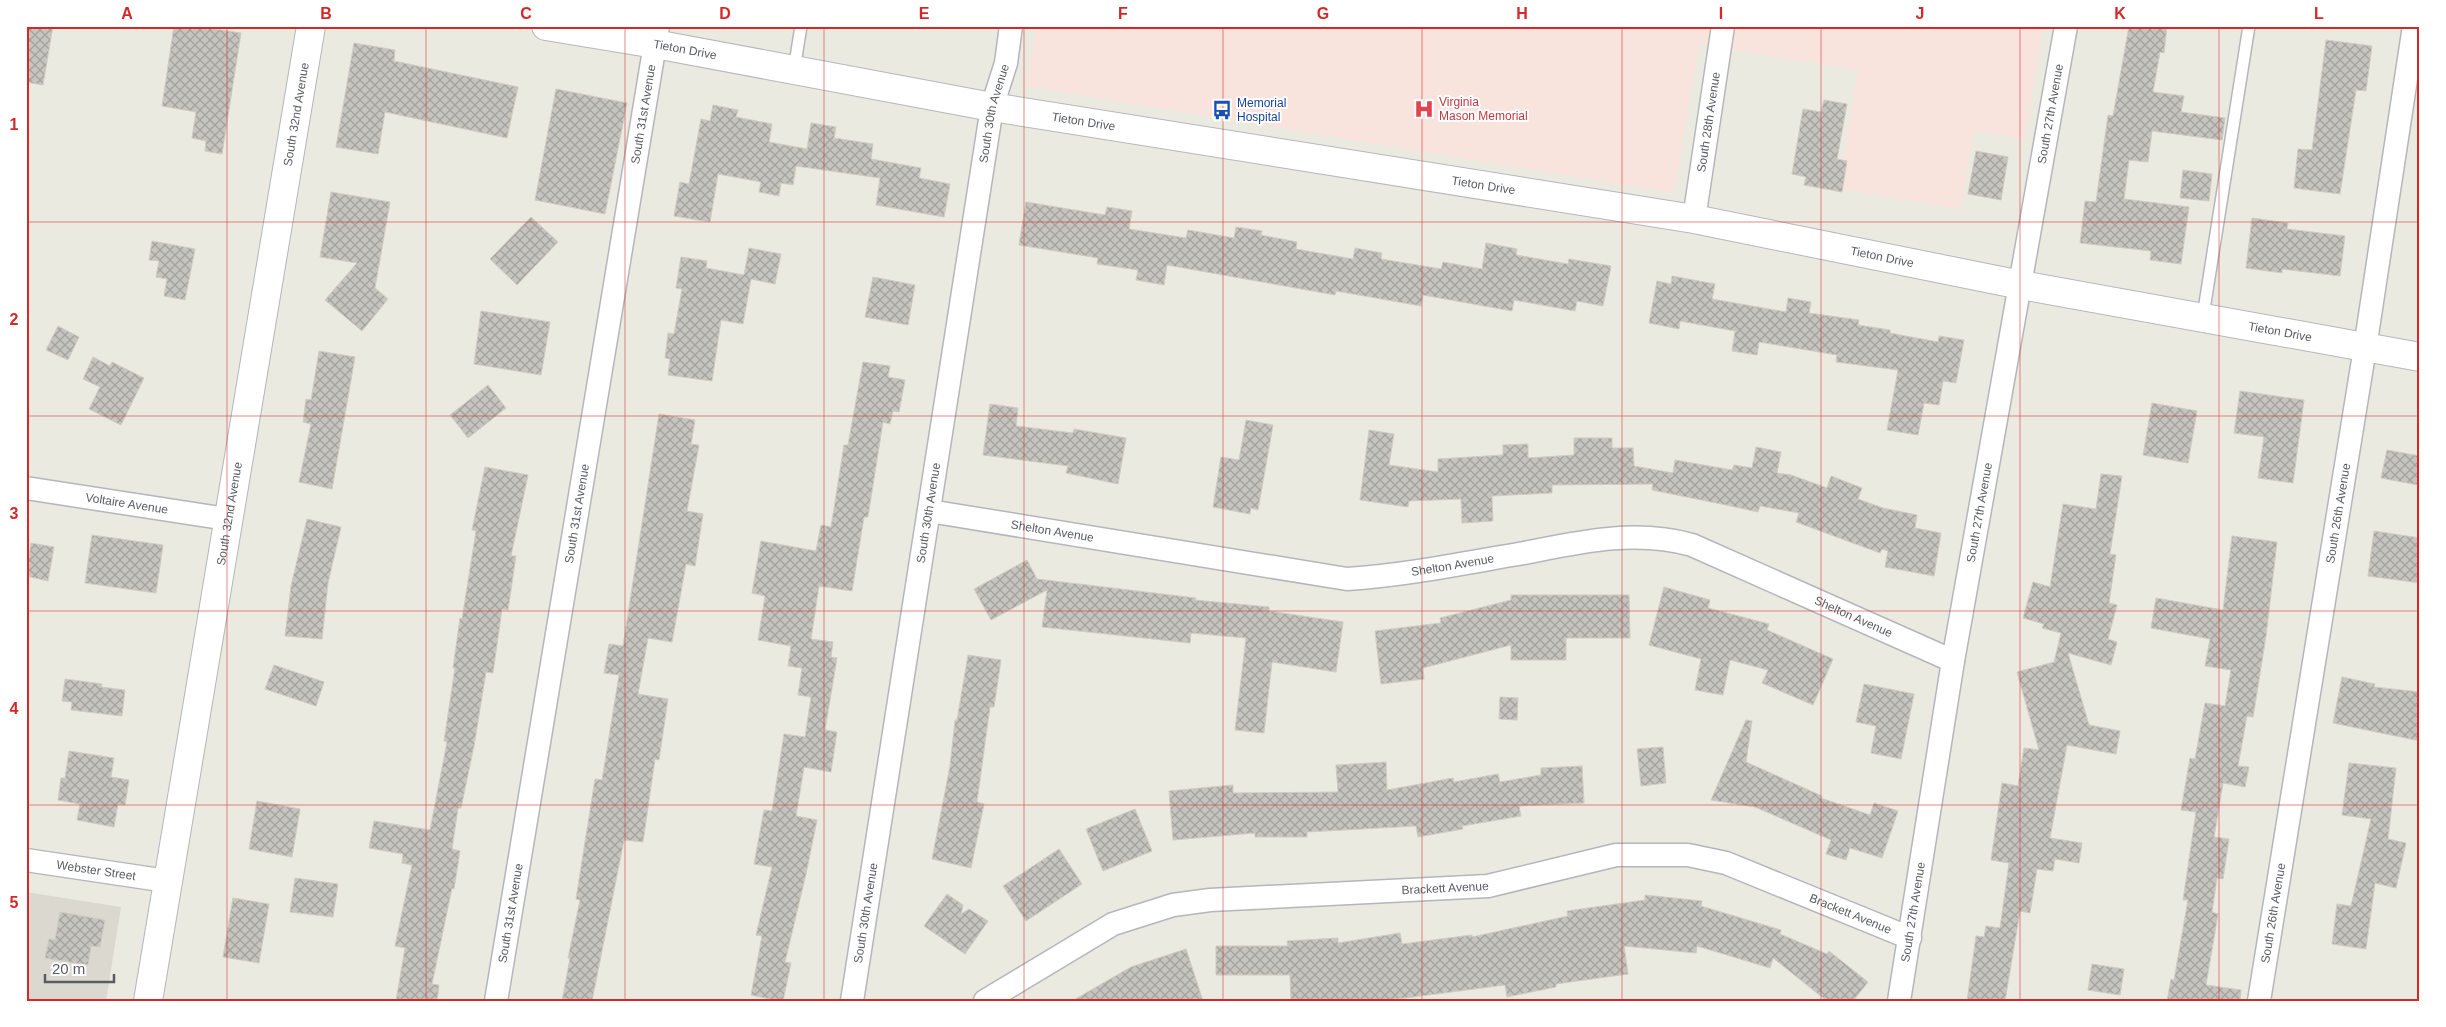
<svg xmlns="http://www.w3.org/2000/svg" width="2446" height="1027" font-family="Arial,sans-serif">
  <defs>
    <pattern id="building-cross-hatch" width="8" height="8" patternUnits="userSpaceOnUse" patternTransform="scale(1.25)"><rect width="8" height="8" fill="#c6c4be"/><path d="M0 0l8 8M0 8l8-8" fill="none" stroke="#a4a29e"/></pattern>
  </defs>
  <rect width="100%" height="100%" fill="#ebeae1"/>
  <path fill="#dbd9cf" d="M26,892L121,907L106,1001H26Z"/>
  <path fill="#f8e3dd" d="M1036,26H2043L2025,139L1974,131L1961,209L1839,189L1858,70L1699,44L1674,193L1026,86Z"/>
  <path fill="url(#building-cross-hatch)" stroke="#cfccc0" d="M26,26H53L43,85L26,82Z
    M174,26H196L241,33L222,154L205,151L206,141L192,138L196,112L162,106Z
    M2129,26H2167L2164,53L2160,52L2153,92L2184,96L2181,112L2225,118L2222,140L2152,131L2148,162L2129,160L2124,199L2189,207L2181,264L2150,260L2151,251L2080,243L2085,201L2096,202L2108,115L2113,116Z
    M2326,40L2372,46L2366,91L2356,90L2340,194L2294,188L2298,149L2312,150Z
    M354,43L395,50L394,61L518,87L507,138L385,112L378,154L336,147Z
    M556,89L627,103L605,214L535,200Z
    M1824,100L1847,104L1837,159L1847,161L1842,192L1804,185L1806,177L1792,174L1803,109L1821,112Z
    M713,105L738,110L736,117L772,124L769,142L807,149L811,123L836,127L834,138L873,144L871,159L921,168L919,178L950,184L944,217L876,205L880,178L796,166L793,185L781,183L779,196L759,192L761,182L718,174L710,222L674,216L680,182L689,184L701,119L710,121Z
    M1976,151L2008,157L2001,200L1968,194Z
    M2183,170L2212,174L2209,201L2180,198Z
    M331,192L390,202L375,288L388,299L362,331L325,300L357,263L320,257Z
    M1026,202L1105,215L1107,207L1132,211L1129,229L1186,238L1188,230L1234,238L1236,227L1262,231L1261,235L1297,242L1296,249L1353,259L1355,248L1382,253L1381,259L1441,269L1443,262L1482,269L1486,243L1517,249L1516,255L1568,264L1569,259L1611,266L1603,306L1577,301L1575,311L1514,300L1512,311L1423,295L1421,306L1336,291L1335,295L1167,265L1164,285L1136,280L1138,270L1097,264L1098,258L1019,245Z
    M531,217L558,242L517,285L490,259Z
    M2252,218L2288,223L2287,229L2345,236L2340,276L2282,269V273L2246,268Z
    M152,241L195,249L185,300L164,296L167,279L156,277L159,261L149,260Z
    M749,248L781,254L775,284L751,279L743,324L721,320L712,381L668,375L670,359L665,358L668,333L674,334L682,289L676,288L681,257L707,261L706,268L744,275Z
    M1672,276L1715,284L1712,299L1786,312L1788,298L1811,302L1809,313L1859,320L1858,325L1890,330V333L1938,342L1939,336L1964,340L1956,383L1943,381L1939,405L1924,403L1918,435L1887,430L1898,370L1836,362L1837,355L1759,342L1757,355L1732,351L1735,331L1680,321L1679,329L1649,323L1657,281L1671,284Z
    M873,277L915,285L908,325L865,317Z
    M481,311L550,322L541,375L474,364Z
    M58,326L79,337L68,360L46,350Z
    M319,351L355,357L332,489L299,482L311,424L303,422L306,399L311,400Z
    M93,357L110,366L112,362L144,378L121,425L89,409L100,387L83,379Z
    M863,362L890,366L888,377L905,380L899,412L893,411L890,424L883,422L868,517H864L852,591L819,586L811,639L833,642L831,657L837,658L825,730L837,732L831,772L804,767L796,816L817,820L806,874L785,962L791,963L783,1001H779L751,995L762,936L756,935L772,867L754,864L764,810L772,811L784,734L805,737L811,697L798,695L802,668L788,666L791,646L758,640L765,596L752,593L761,541L816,551L821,525L831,527L844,445H848Z
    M488,385L506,408L468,438L450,415Z
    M2240,391L2304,400L2293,483L2258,478L2264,437L2234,433Z
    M2152,403L2197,411L2188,463L2143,455Z
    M990,404L1018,408L1016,426L1073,433L1074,429L1126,438L1118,484L1066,473L1068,466L983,455Z
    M659,414L695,420L691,444L699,445L687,511L703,514L695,566L686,564L672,642L648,638L638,694L668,699L659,760L655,759L643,842L624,840L592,1001H562L570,958H568L580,900L576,899L595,779L602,780L619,675L604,673L609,644L623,646Z
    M1246,420L1273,425L1258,510L1251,508L1250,514L1213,507L1221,457L1239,460Z
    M1369,430L1394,434L1389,465L1438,472V459L1503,455V445L1528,444V458L1574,455V438H1612V448H1633L1634,466L1673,473L1675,460L1732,470L1734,465L1752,468L1756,447L1781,452L1777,473L1791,475L1827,488L1831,476L1862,488L1858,499L1883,508L1917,515L1915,528L1941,533L1934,576L1885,567L1888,551L1882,549L1880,553L1796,522L1799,513L1760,506L1758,512L1726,505L1652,490L1653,484L1552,485V493L1492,496L1493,521L1462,523L1461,499L1409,501L1408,507L1360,500Z
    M2387,450L2420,456L2418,485L2381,478Z
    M485,467L528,475L511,556H516L508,610L502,609L493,673L486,672L474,746L461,808H458L452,849L460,851L454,889L452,888L432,984L439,985L437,1001H396L405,948L395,946L412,865L402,863L403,854L369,848L374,821L430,830L447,742L444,741L455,668H453L460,618L462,619L476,531L472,530Z
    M2101,474L2122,476L2110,554L2116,555L2109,603L2117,605L2108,639L2117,642L2111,665L2068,653L2089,725L2120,731L2116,754L2067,745L2050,838L2082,843L2079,863L2055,859L2053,871L2037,869L2030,913L2020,911L2005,1001H1967L1976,936L1984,937L1986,926L2000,928L2009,863L1991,860L2002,783L2018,786L2024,748L2039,750L2017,672L2054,662L2061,633L2042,628L2044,624L2023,618L2033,582L2050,587L2063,504L2096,509Z
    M307,519L341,527L328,583L322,639L285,636L291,586Z
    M2374,531L2420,538V583L2368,576Z
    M92,535L163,545L156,593L85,583Z
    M2232,536L2277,542L2266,636L2256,699L2253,717L2247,716L2238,766L2249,767L2245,787L2223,783L2214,837L2229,839L2223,879L2217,878L2212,912L2218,914L2206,985L2241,990L2240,1001H2167L2171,979L2174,980L2188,900H2183L2196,812L2181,810L2190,758L2195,759L2205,703L2225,706L2231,670L2205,666L2210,639L2151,628L2156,598L2223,610Z
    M31,543L54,547L48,581L26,576Z
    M1027,560L1037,579L1196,598L1195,600L1269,607V611L1343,622L1336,672L1272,662L1264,733L1235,730L1246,638L1191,633L1190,643L1042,627L1047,590L991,620L974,589Z
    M1664,587L1710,600L1708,608L1769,624L1767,630L1833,659L1813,705L1762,683L1768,670L1730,660L1723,695L1695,690L1701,659L1649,645Z
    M1511,595H1629L1630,638H1566V660H1511V645L1423,668L1424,679L1381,684L1375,631L1441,623L1440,618L1511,600Z
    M968,655L1001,660L994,707H990L977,802L984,804L971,868L932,859L950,766L955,720H957Z
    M274,665L324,682L316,706L265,689Z
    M2342,677L2375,684L2374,687L2420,692V741L2333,723Z
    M65,679L102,684L101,687L125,690L122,716L71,710L72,702L62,701Z
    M1864,684L1914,694L1901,759L1871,753L1876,726L1856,722Z
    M1500,697L1518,698L1517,720L1499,719Z
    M1746,720L1752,721L1746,762L1822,796L1821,798L1870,815L1874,803L1898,811L1882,858L1850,848L1846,860L1826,854L1831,840L1755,807L1711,800Z
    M1663,747L1666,783L1641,786L1637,749Z
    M69,751L114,758L111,777L129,780L125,805L118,804L114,827L77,820L80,804L58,800L61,778H65Z
    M1386,762L1387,790L1453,778L1454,782L1498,774L1500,782L1541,775V768L1582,766L1584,803L1519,806L1521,816L1462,826L1463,829L1418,837L1416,826L1307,832V837H1255V833L1173,840L1169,791L1233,785V793L1338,792L1336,765Z
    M2349,763L2396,768L2388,839L2406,843L2396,888L2375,883L2366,949L2332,944L2337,904L2351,906L2371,819L2342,815Z
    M257,801L300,809L292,857L249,849Z
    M1135,809L1152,851L1103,871L1086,829Z
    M1059,849L1082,884L1026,921L1003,886Z
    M295,878L338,884L333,917L290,912Z
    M947,894L963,905L961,914L969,909L988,921L965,954L924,926Z
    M1645,895L1702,901L1701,906L1781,930L1780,934L1827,954L1829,951L1868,982L1853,1001H1827L1773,958L1770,968L1697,946L1696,953L1624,946L1628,974L1556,984V987L1507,997L1505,985L1382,1001H1291L1290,975H1216V946H1288L1287,941L1338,938V943L1400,933L1402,944L1472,935V937L1568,916L1567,911L1645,900Z
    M233,898L269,904L259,963L223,957Z
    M60,912L105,920L100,947L91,946L88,965L45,958L49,939L55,940Z
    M1186,949L1203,1001H1072L1131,967Z
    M2092,964L2124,969L2120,995L2088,990Z"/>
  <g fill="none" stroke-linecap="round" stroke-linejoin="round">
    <defs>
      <path id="service" d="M794,70L801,26
        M2203,316L2249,26"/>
      <g id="minor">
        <path id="s1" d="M1694,219L1723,26"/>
        <path id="s2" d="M26,488L227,519"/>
        <path id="s3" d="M929,511L1347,579C1407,575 1465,563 1524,553C1580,542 1635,529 1692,545L1953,661"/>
        <path id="s4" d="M26,860L167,881"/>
        <path id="s5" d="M496,1001L658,26"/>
        <path id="s6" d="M852,1001L992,107L1006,63L1011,26"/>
        <path id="s7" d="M985,1001L1113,924L1173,905L1210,900L1488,886L1616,855H1688L1726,863L1910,938"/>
        <path id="s8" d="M1899,1001L1953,661L2066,26"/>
        <path id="s9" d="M2259,1001L2365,348L2414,26"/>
      </g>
      <g id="tertiary">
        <path id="s10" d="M148,1001L311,26"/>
      </g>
      <g id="secondary">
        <path id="s11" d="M546,26L655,44L992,107L1694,219L2021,285L2420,357"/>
      </g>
    </defs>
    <use href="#service" stroke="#b3b6bb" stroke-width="14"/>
    <use href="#minor" stroke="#b3b6bb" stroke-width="25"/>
    <use href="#tertiary" stroke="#b3b6bb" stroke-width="30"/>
    <use href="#secondary" stroke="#b5b7bc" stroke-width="30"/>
    <use href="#service" stroke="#fff" stroke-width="11"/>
    <use href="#minor" stroke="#fff" stroke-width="22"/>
    <use href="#tertiary" stroke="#fff" stroke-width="28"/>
    <use href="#secondary" stroke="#fff" stroke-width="28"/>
  </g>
  <path fill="none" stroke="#d62828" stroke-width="1" stroke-opacity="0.55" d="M227,26V1001M426,26V1001M625,26V1001M824,26V1001M1024,26V1001M1223,26V1001M1422,26V1001M1622,26V1001M1821,26V1001M2020,26V1001M2219,26V1001M26,222H2420M26,416H2420M26,611H2420M26,805H2420"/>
  <defs>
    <symbol id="hospital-bare" viewBox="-9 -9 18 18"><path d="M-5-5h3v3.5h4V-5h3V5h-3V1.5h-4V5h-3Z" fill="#e0444e" stroke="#fff" stroke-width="2.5" paint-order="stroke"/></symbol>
    <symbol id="bus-bare" viewBox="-9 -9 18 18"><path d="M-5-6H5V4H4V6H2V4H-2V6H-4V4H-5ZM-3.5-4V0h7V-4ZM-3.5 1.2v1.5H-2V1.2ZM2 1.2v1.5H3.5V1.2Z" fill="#1a4fb4" stroke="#fff" stroke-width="2.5" paint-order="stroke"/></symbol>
  </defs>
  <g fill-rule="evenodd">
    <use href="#hospital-bare" x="1410" y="95" width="28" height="28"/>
    <use href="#bus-bare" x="1208" y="96" width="28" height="28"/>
  </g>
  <g text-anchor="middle" stroke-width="4" stroke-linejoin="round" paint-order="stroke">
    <g font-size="12" fill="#595c61" stroke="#fff">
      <text dy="4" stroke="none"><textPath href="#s11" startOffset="141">Tieton Drive</textPath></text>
      <text dy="4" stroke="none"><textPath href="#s6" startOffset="899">South 30th Avenue</textPath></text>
      <text dy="4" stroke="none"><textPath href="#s10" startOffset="899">South 32nd Avenue</textPath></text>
      <text dy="4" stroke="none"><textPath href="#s5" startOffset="899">South 31st Avenue</textPath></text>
      <text dy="4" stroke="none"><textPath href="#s8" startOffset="900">South 27th Avenue</textPath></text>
      <text dy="4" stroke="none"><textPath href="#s11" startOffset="546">Tieton Drive</textPath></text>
      <text dy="4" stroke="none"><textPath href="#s1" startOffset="98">South 28th Avenue</textPath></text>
      <text dy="4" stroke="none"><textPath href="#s11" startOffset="951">Tieton Drive</textPath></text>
      <text dy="4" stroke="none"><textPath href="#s11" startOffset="1356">Tieton Drive</textPath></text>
      <text dy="4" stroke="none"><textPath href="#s11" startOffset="1761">Tieton Drive</textPath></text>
      <text dy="4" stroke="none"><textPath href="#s2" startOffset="102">Voltaire Avenue</textPath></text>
      <text dy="4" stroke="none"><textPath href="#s10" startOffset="494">South 32nd Avenue</textPath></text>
      <text dy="4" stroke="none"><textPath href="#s6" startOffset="494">South 30th Avenue</textPath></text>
      <text dy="4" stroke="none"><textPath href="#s8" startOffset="495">South 27th Avenue</textPath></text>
      <text dy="4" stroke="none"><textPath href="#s5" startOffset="494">South 31st Avenue</textPath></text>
      <text dy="4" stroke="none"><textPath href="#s9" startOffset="494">South 26th Avenue</textPath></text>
      <text dy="4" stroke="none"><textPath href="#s3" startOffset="125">Shelton Avenue</textPath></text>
      <text dy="4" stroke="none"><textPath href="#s3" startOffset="530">Shelton Avenue</textPath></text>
      <text dy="4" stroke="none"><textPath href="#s3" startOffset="949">Shelton Avenue</textPath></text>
      <text dy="4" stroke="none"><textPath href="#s4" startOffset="71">Webster Street</textPath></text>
      <text dy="4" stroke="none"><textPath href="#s7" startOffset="485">Brackett Avenue</textPath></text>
      <text dy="4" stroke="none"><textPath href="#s5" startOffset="89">South 31st Avenue</textPath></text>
      <text dy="4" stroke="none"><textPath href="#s6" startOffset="89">South 30th Avenue</textPath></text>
      <text dy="4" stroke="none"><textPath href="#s8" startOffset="90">South 27th Avenue</textPath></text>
      <text dy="4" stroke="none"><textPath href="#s7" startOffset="905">Brackett Avenue</textPath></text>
      <text dy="4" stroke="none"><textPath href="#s9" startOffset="89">South 26th Avenue</textPath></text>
    </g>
    <g font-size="12" fill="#be3a42" stroke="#fff" text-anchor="start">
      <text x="1439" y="106">Virginia<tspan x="1439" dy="14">Mason Memorial</tspan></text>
    </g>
    <g font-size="12" fill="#164399" stroke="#fff" text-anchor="start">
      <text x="1237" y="107">Memorial<tspan x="1237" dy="14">Hospital</tspan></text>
    </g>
  </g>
  <rect width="2446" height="1027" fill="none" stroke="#ffffff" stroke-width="55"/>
  <path d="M45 974v8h69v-8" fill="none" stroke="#595c61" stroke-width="2.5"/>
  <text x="52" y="974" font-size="15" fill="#595c61" stroke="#ffffff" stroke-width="4" paint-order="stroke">20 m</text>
  <rect x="28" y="28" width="2390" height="972" fill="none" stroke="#d62828" stroke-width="2"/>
  <g font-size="16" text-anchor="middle" font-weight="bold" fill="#d62828">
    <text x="127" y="19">A</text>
    <text x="326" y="19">B</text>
    <text x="526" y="19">C</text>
    <text x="725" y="19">D</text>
    <text x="924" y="19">E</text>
    <text x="1123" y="19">F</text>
    <text x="1323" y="19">G</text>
    <text x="1522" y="19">H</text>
    <text x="1721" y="19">I</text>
    <text x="1920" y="19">J</text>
    <text x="2120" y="19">K</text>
    <text x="2319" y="19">L</text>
    <text x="14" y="130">1</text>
    <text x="14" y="325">2</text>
    <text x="14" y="519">3</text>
    <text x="14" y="714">4</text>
    <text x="14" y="908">5</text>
  </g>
</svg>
